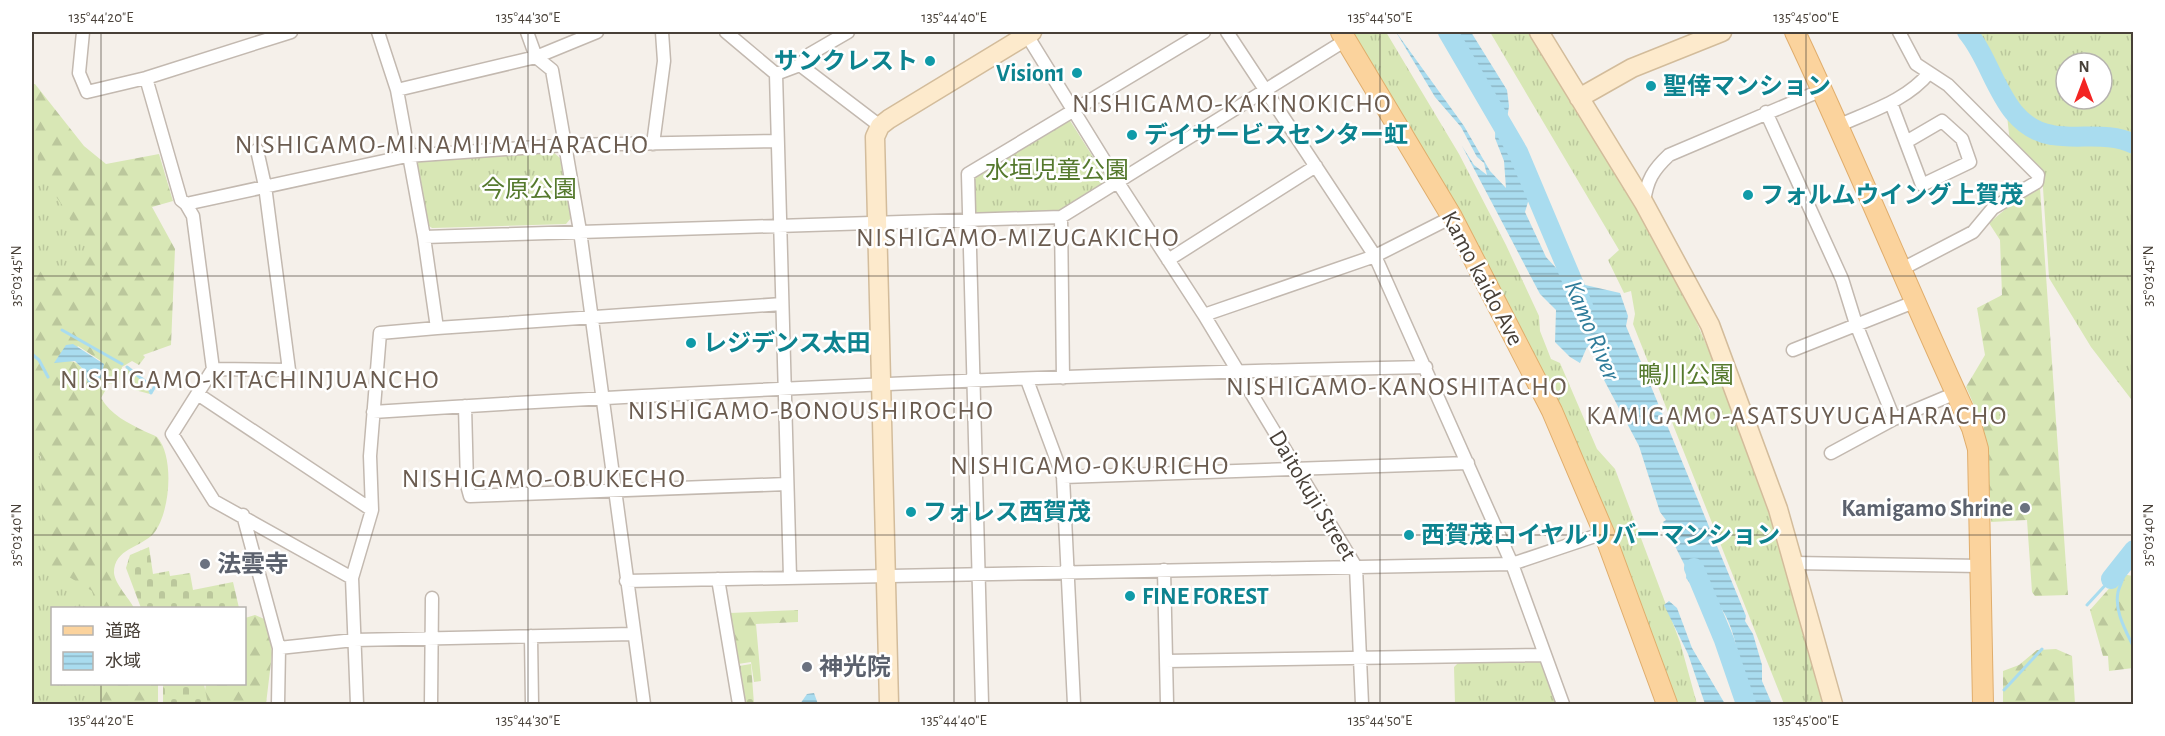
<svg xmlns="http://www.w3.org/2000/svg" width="2165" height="736" font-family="'Alegreya Sans','Noto Sans JP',sans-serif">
  <defs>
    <pattern id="grass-tufts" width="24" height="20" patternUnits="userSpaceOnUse" patternTransform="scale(1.5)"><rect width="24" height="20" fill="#d8e7b5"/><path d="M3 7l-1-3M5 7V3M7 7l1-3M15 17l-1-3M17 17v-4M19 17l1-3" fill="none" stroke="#bbc79c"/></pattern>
    <pattern id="forest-firs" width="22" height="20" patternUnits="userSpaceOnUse" patternTransform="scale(1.5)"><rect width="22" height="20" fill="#d8e7b5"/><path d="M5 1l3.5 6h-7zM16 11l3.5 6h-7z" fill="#bbc79c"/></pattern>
    <pattern id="cemetery-stones" width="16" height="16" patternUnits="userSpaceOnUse" patternTransform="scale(1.5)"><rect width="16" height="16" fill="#d8e7b5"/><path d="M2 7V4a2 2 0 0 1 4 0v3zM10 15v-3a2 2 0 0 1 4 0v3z" fill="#bbc79c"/></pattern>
    <pattern id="water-rules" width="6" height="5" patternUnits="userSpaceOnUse" patternTransform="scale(1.5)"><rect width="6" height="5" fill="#a9dcef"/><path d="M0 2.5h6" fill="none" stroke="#8cb4c3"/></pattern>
  </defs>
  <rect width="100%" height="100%" fill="#f5f0ea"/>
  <path fill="url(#grass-tufts)" fill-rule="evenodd" d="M1351,32H1386L1459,154L1506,245L1539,316L1540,331L1551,359L1560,363L1597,449L1615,469L1680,642L1697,704H1670L1611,534L1535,356L1420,144Z
    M1490,32H1528L1640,211L1677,276L1714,363L1772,522L1825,704H1794L1792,702L1784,704L1633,324L1635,314L1631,291L1624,293L1608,260L1619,250Z
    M1972,32H2133V417L2131,399L2091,347L2049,278L2042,173L2010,143L2004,88ZM2066,63H2102V99H2066Z
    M32,85L169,255L32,281Z
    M1069,119L1105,176L1103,184L1061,211L974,214L975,177Z
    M553,152L560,158L571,218L566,224L432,228L426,224L414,166L419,160Z
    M32,411L58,550L131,608H52V684H155V704H32Z
    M1459,662H1541L1557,704H1455L1454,667Z"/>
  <path fill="url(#forest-firs)" fill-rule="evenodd" d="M32,84H35L84,146L106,164L159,154L173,201L152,207L175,249L171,345L143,355L145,357L139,365L132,361L122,367L119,383L109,384L101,398C111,415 128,423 144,431C148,433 154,435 157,437C175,457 170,513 154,533C141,548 114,548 114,573C115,584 129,598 134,608H97L92,591L43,561L41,457L32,445V257L37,262L68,273L88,252L62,205L40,174L32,117ZM78,346L101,361L87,381C85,371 80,361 68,361Z
    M2133,93V131L2118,121Z
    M2040,188L2068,595L2035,596L2032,592L2027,520L1991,522C1988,470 1989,435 1966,387L1985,355L1977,308L2002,295L2000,240L1989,223L2008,207Z
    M126,367L146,382L150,394L131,389L124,375Z
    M2122,574L2133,576V668L2109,671L2108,656H2103L2090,610Z
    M798,610V622L756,624L761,681L754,682L751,662L738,664L730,613Z
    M255,615L269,621L272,654L266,704H203L206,684H244L245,618Z
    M2056,649L2072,656L2075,704H2003V671L2019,665L2037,650Z
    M97,684H158V704H88Z"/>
  <path fill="url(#cemetery-stones)" d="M149,547L153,574L169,571L170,576L190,573L193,590L233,582L239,608H141L126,568L130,555Z
    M751,664L754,704H745L739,666Z
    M163,684H204L208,704H163Z"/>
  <path fill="url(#water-rules)" d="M1396,32L1464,126L1490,171L1506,188L1504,161L1495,138L1496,110L1491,93L1457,32H1471L1507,90L1509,106L1506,126L1514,139L1521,167L1533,185L1525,212L1546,257L1568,281L1620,293L1628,316L1626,326L1746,616L1745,621L1753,634L1762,665V681L1772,704H1740C1744,672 1735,596 1695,590L1686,578L1687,570L1663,522L1666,520L1660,512L1639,446L1604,380L1607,377C1602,366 1597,353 1587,347L1580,363L1570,357L1555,342L1556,310L1540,294L1462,146L1474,165L1487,175L1484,163L1477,157L1461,127L1435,97Z
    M73,344L104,364L101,378L88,383L84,370L75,361L54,363L66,345Z
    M1669,601L1677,608L1692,648L1725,704H1705L1688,654L1664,605Z
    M814,693L818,704H800L807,694Z"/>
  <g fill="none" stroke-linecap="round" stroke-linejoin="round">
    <path stroke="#a9dcef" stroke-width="3" d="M62,330L122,364
      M32,354L39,360L48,377
      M127,367L146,382L151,393
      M151,393L155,386L151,384
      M2124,563C2127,574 2121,581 2118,592C2114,611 2126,631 2134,648
      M2087,605L2111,579
      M2004,690L2042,649"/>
    <path stroke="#a9dcef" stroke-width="20" d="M1448,32L1518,152L1583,306
      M1967,32C1995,64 2001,127 2052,135C2079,140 2107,131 2134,144
      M1694,568L1724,640L1746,704
      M2111,579L2134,550"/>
    <defs>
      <path id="street" d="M83,32L79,73L87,92L146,78L291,32
        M527,32L536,57L552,70L580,231L644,704
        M726,32L776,74
        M1025,32L1117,181L1204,315L1356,567L1362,704
        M1227,32L1375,256L1512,564L1563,704
        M1899,32L1916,64L1948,85L2038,175L2037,182L1993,208L1973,232L1902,269
        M800,65L810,54L848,32
        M146,78L181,200L186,204
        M397,90L536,57L597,32
        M1891,103L1922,185L1970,162L1962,139L1942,121L1906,142
        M1766,112L1842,279L1856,324L1894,419
        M1840,125C1871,111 1907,100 1929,73
        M653,144L664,61L662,32
        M257,150L265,186L289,370L213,369L172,434L214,501L352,578
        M1644,202C1647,180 1653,170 1669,155L1822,90
        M1061,217L1063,378
        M424,237L1061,217L1346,40
        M1168,260L1316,166
        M1204,315L1375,256L1452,217
        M437,328L782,304
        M1793,350L1914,302
        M213,369L193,216L186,204L407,156L565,145L776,141
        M1027,380L1063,477L1074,704
        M199,395L372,510
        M465,406L467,485L470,496L787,484
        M373,412C724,389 1075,374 1426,367
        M1831,453L1894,419L1956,393
        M1063,477L1468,463
        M243,515L279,648L278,704
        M1793,563L1981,566
        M1164,570L1167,704
        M790,577L776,74L800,65L880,126
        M718,579L739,704
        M626,581L1512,564L1604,533
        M531,636L532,704
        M279,648L354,640L633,634
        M1166,661L1544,655
        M357,704L352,578L372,510L370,456L380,333L437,328L424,237L397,90L378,32
        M431,704L432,598
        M982,704L968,174L1204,32"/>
      <path id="secondary" d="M1539,32L1644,203L1710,325L1778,509L1833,704
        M1579,98L1632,68L1722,32
        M889,704L875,137L880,126L889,119L1032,32"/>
      <path id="primary" d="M1341,32L1452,217L1552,411L1604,533L1667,704
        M1795,32C1857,163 1911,297 1972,428L1978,449L1983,704"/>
    </defs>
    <use href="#street" stroke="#c3b9b0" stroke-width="15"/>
    <use href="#secondary" stroke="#d3bc9b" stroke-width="21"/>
    <use href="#primary" stroke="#e0ad6c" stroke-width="22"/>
    <use href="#street" stroke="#fff" stroke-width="12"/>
    <use href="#secondary" stroke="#fdeacc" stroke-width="18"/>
    <use href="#primary" stroke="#fbd39d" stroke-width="20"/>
  </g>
  <path fill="none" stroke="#484038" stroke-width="1.5" stroke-opacity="0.45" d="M101,32V608M528,32V704M954,32V704M1380,32V704M1806,32V704M32,276H2134M32,535H2134M101,684V704"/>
  <g fill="#0f9aa8" stroke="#fff" stroke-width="2">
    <circle cx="930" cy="61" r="6"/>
    <circle cx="1077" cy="73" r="6"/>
    <circle cx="1651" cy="86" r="6"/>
    <circle cx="1132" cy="135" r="6"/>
    <circle cx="1748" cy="195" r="6"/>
    <circle cx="691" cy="343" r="6"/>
    <circle cx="911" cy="512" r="6"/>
    <circle cx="1409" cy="535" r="6"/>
    <circle cx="1130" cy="596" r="6"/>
  </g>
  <g fill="#6b7280" stroke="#fff" stroke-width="2">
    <circle cx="2025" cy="508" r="6"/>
    <circle cx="205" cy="564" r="6"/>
    <circle cx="807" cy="667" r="6"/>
  </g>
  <g text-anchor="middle" stroke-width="5" stroke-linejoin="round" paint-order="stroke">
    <g font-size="24" font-weight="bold" fill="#0d838f" stroke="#fff" text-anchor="start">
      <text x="918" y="69" text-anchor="end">サンクレスト</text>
      <text x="1065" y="81" text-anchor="end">Vision1</text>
      <text x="1663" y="94">聖倖マンション</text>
      <text x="1144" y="143">デイサービスセンター虹</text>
      <text x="1760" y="203">フォルムウイング上賀茂</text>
      <text x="703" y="351">レジデンス太田</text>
      <text x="923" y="520">フォレス西賀茂</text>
      <text x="1421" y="543">西賀茂ロイヤルリバーマンション</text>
      <text x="1142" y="604">FINE FOREST</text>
    </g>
    <g font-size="24" fill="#55792d" stroke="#fff">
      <text x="1057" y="178">水垣児童公園</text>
      <text x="529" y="197">今原公園</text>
      <text x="1686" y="383">鴨川公園</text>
    </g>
    <g font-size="24" fill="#484038" stroke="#fff">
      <text transform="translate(1483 278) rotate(62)" y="8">Kamo kaido Ave</text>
      <text transform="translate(1313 495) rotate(59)" y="8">Daitokuji Street</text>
    </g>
    <g font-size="24" font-weight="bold" fill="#5b616d" stroke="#fff" text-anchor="start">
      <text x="2013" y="516" text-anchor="end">Kamigamo Shrine</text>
      <text x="217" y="572">法雲寺</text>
      <text x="819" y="675">神光院</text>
    </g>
    <g font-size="26" letter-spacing="1.5" fill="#6b5c50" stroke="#fff">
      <text x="1232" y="112">NISHIGAMO-KAKINOKICHO</text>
      <text x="442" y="153">NISHIGAMO-MINAMIIMAHARACHO</text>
      <text x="1018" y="246">NISHIGAMO-MIZUGAKICHO</text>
      <text x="250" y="388">NISHIGAMO-KITACHINJUANCHO</text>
      <text x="1397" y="395">NISHIGAMO-KANOSHITACHO</text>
      <text x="811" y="419">NISHIGAMO-BONOUSHIROCHO</text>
      <text x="1797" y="424">KAMIGAMO-ASATSUYUGAHARACHO</text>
      <text x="1090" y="474">NISHIGAMO-OKURICHO</text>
      <text x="544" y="487">NISHIGAMO-OBUKECHO</text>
    </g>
    <g font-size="26" font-style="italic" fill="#2f7c9a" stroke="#fff">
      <text transform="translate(1593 330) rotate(67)" y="9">Kamo River</text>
    </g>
  </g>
  <rect width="2165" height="736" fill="none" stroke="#ffffff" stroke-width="66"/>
  <rect x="51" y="607" width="195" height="78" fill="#ffffff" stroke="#b6b3af" stroke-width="1.5"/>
  <rect x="63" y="626" width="30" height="9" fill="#fbd39d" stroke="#b6b3af" stroke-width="1.5"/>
  <text x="105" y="637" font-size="18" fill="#484038">道路</text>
  <rect x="63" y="652" width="30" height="18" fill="url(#water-rules)" stroke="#b6b3af" stroke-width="1.5"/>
  <text x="105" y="667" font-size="18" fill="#484038">水域</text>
  <g transform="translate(2084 81)"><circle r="28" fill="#ffffff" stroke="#b6b3af" stroke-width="1.5"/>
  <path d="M0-4.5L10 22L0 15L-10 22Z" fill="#f32523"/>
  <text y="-9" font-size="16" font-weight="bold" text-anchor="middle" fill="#484038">N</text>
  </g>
  <rect x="33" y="33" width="2099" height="670" fill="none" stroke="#484038" stroke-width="2"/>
  <g font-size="15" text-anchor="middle" fill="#484038">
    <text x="101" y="22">135°44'20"E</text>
    <text x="528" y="22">135°44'30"E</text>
    <text x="954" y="22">135°44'40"E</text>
    <text x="1380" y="22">135°44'50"E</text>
    <text x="1806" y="22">135°45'00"E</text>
    <text transform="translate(16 276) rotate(-90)" y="5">35°03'45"N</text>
    <text transform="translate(2148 276) rotate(-90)" y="5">35°03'45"N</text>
    <text transform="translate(16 535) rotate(-90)" y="5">35°03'40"N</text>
    <text transform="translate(2148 535) rotate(-90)" y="5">35°03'40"N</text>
    <text x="101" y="725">135°44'20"E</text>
    <text x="528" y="725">135°44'30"E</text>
    <text x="954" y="725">135°44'40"E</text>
    <text x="1380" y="725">135°44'50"E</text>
    <text x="1806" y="725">135°45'00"E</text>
  </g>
</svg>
